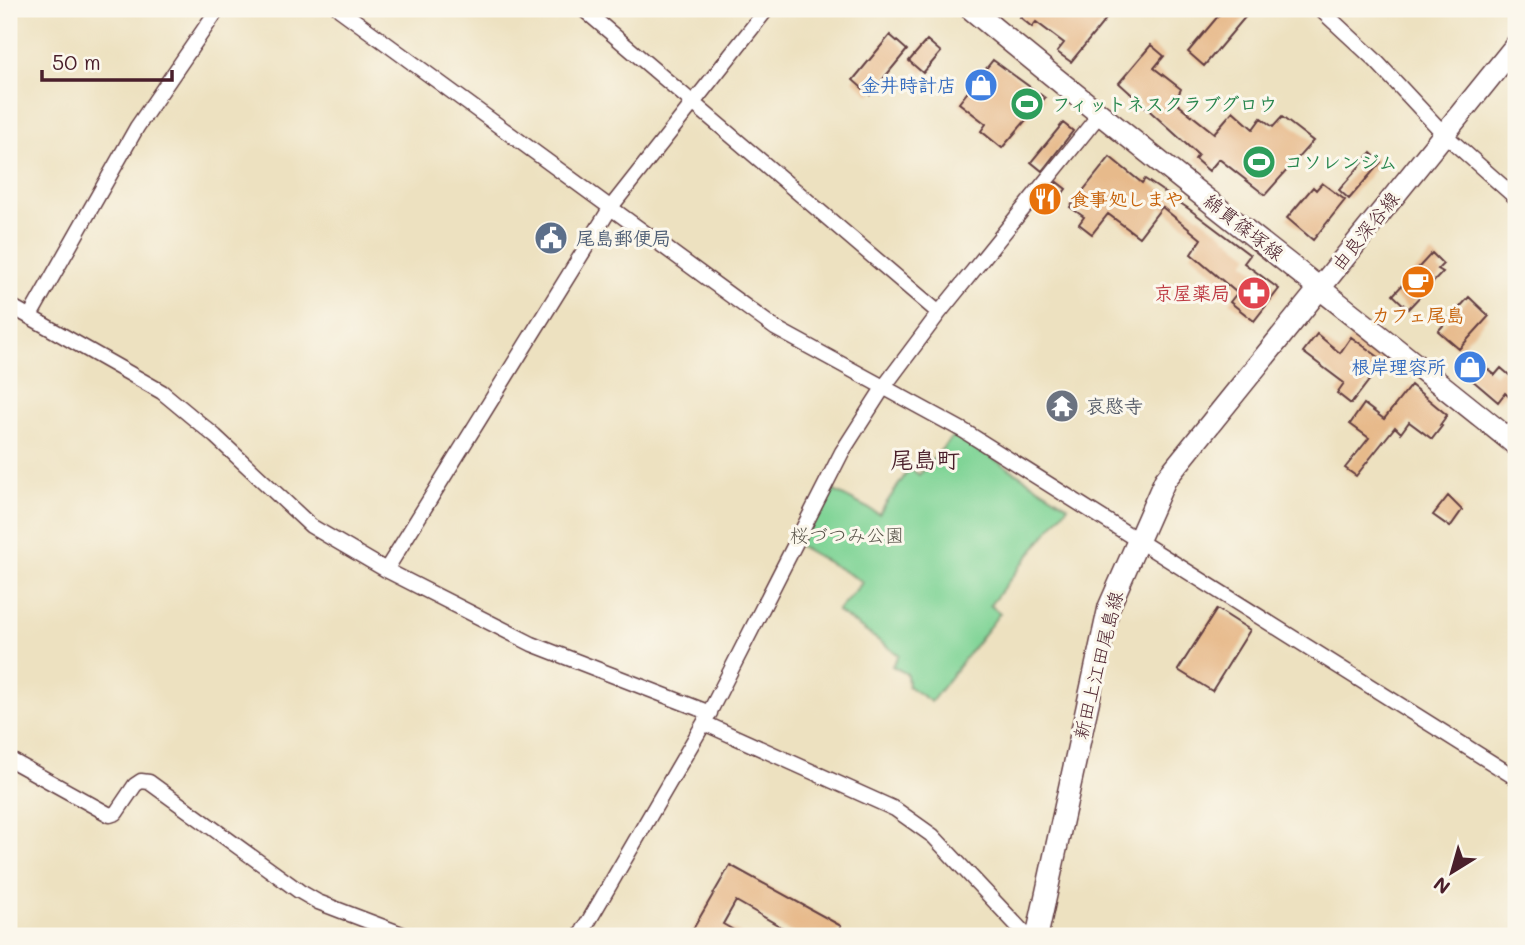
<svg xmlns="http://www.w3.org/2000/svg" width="1525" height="945" font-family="Mali,'Klee One',sans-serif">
  <rect width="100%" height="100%" fill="#fbf7ec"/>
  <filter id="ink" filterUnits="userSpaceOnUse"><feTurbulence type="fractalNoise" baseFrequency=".0143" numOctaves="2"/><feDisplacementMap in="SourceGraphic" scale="14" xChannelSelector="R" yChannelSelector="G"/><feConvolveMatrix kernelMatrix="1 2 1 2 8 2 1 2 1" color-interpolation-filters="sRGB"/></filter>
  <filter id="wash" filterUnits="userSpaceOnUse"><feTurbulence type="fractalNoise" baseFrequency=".00686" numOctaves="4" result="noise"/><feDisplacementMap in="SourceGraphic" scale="28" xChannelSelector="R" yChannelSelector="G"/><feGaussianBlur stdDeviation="1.57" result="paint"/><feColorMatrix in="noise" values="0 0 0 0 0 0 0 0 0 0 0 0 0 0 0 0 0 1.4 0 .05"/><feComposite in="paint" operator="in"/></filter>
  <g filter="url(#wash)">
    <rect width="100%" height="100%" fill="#ede1c0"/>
    <path fill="#80d496" stroke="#657a60" stroke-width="2" d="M955,434L1068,506L990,605L1000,613L931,702L908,686L907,674L892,666L899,655L837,611L863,582L796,544L825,486L879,514L910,468L919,475Z"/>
    <g id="blocks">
      <path fill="#e7ba8b" d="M1020,9H1077L1087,16L1094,9L1106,19L1071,62L1057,52L1064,43L1036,22L1032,27L1020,17L1024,12Z
        M1224,9H1252L1204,66L1188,52Z
        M890,35L907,50L870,95L853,80Z
        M927,40L941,52L923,73L909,61Z
        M1151,45L1164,56L1154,68L1181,89L1175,102L1214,133L1233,111L1253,129L1261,118L1273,127L1282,117L1313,141L1265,195L1219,159L1209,171L1195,159L1198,155L1119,83Z
        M993,60L1045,98L1002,148L981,131L986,124L959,103Z
        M1063,123L1073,131L1042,171L1031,162Z
        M1371,153L1381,162L1349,199L1339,190Z
        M1110,157L1142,183L1145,179L1189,209L1250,255L1244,263L1279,289L1254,321L1230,302L1237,293L1191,254L1201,239L1162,207L1139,237L1108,214L1092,234L1079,224L1084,217L1070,207Z
        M1057,182L1066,189L1048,212L1039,205Z
        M1322,183L1345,200L1313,240L1287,218L1313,187L1316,190Z
        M1432,253L1443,264L1438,269L1443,272L1408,309L1393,295Z
        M1469,297L1489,316L1459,349L1438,331Z
        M1317,334L1340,353L1351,337L1384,361L1351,404L1337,393L1344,383L1303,352Z
        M1470,354L1495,375L1501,368L1516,381V403L1505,393L1498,402L1458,368Z
        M1411,385L1447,415L1440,425L1442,426L1432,439L1409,422L1401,433L1395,427L1356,476L1345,468L1369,438L1350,424L1364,404L1384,419Z
        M1448,496L1462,510L1450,527L1433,515Z
        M1217,609L1250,630L1212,691L1178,670Z
        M730,865L841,926L835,936H797L736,901L723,924L744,936H689Z"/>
    </g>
  </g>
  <g filter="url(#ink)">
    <use href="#blocks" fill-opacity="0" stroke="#623c41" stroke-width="2"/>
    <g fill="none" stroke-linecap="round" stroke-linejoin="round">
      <defs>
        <path id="street" d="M339,9L775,328L964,431L1516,778
          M583,9L939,313
          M1320,9L1375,60L1444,134L1516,198
          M9,305L162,392L215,436L311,526L386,570L532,644L710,713
          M30,316L137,127L218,9
          M386,570L611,207L767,9
          M704,723L895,809L933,836L1027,936
          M9,759L110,815L116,813L135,785L141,781L149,782L299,891L318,902L407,936
          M580,936L704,723L842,452L883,388L939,313L1099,115"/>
        <path id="secondary" d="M971,9C1150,158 1335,298 1516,445
          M1037,936L1109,607L1165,480L1516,45"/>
      </defs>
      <use href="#street" stroke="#623c41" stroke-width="17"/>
      <use href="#secondary" stroke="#623c41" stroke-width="24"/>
      <use href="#street" stroke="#fff" stroke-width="14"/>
      <use href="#secondary" stroke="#fff" stroke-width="21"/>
    </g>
  </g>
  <defs>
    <symbol id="shop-disc" viewBox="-11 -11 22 22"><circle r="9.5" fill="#3f7fe0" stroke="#fbf7ec"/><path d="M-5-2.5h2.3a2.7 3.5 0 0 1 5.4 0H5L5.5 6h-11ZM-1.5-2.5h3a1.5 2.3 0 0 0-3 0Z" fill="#fff"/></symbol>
    <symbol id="stadium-disc" viewBox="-11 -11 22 22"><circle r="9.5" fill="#2e9e5b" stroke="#fbf7ec"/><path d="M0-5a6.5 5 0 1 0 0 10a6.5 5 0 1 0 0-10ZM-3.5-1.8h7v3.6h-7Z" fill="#fff"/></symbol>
    <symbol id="restaurant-disc" viewBox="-11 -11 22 22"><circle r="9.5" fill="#e8710a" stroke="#fbf7ec"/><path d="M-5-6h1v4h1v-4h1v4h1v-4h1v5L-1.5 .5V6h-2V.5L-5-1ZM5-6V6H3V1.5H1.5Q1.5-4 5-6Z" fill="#fff"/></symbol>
    <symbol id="civic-disc" viewBox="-11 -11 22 22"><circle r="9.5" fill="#5c6f8a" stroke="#fbf7ec"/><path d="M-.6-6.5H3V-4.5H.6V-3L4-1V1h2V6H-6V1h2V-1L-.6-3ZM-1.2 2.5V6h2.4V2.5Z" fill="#fff"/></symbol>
    <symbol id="cafe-disc" viewBox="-11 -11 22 22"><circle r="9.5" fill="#e8710a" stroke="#fbf7ec"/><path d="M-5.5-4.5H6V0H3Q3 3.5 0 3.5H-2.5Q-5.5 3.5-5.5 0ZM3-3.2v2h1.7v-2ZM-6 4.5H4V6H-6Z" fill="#fff"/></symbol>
    <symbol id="pharmacy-disc" viewBox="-11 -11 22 22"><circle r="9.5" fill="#e0444e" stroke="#fbf7ec"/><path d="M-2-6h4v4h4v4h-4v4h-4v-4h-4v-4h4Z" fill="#fff"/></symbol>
    <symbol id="temple-disc" viewBox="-11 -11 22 22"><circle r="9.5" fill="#6b7280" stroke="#fbf7ec"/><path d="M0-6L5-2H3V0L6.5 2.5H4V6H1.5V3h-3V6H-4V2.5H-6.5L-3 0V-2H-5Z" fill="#fff"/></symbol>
  </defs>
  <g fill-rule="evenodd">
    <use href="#shop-disc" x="962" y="66" width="38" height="38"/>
    <use href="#stadium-disc" x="1008" y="85" width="38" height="38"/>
    <use href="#stadium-disc" x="1240" y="143" width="38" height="38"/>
    <use href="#restaurant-disc" x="1026" y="180" width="38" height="38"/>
    <use href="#civic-disc" x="532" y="219" width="38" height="38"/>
    <use href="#cafe-disc" x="1399" y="263" width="38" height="38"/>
    <use href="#pharmacy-disc" x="1235" y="274" width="38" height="38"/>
    <use href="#shop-disc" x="1451" y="348" width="38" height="38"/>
    <use href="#temple-disc" x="1043" y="387" width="38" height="38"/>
  </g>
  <g text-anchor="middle" stroke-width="6" stroke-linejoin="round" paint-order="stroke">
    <g font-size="19" font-weight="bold" fill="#366cbe" stroke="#fbf7ec" text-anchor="end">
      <text x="956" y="92">金井時計店</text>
      <text x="1446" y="374">根岸理容所</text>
    </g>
    <g font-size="19" font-weight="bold" fill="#27864d" stroke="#fbf7ec" text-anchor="start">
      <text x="1052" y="111">フィットネスクラブグロウ</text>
      <text x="1284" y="169">コソレンジム</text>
    </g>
    <g font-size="19" font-weight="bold" fill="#c56008" stroke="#fbf7ec" text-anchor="start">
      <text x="1070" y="206">食事処しまや</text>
      <text x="1418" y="322" text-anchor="middle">カフェ尾島</text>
    </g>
    <g font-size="19" fill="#4a1f2b" stroke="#fbf7ec">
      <text transform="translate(1244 227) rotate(38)" y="7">綿貫篠塚線</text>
      <text transform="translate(1365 231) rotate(-51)" y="7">由良深谷線</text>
      <text transform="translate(1098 665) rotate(-76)" y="7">新田上江田尾島線</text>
    </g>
    <g font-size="19" font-weight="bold" fill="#4e5e75" stroke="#fbf7ec" text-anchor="start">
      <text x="576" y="245">尾島郵便局</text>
    </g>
    <g font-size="19" font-weight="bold" fill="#be3a42" stroke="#fbf7ec" text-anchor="end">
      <text x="1230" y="300">京屋薬局</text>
    </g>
    <g font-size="19" font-weight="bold" fill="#5b616d" stroke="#fbf7ec" text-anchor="start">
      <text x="1086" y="413">哀愍寺</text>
    </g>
    <g font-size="19" fill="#5a554b" stroke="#fbf7ec">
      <text x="847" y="542">桜づつみ公園</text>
    </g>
    <g font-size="23" font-weight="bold" fill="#4a1f2b" stroke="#fbf7ec">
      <text x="925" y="468">尾島町</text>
    </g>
  </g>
  <rect width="1525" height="945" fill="none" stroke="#fbf7ec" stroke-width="35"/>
  <g transform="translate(1452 872) rotate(217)" stroke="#fbf7ec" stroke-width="5" paint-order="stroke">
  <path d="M0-5L12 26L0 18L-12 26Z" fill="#4a1f2b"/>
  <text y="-10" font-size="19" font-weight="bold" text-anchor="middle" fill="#4a1f2b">N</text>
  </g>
  <path d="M42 70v10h130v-10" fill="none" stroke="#4a1f2b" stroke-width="3.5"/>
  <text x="52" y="70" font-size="21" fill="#4a1f2b" stroke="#fbf7ec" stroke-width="5" paint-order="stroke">50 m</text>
</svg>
